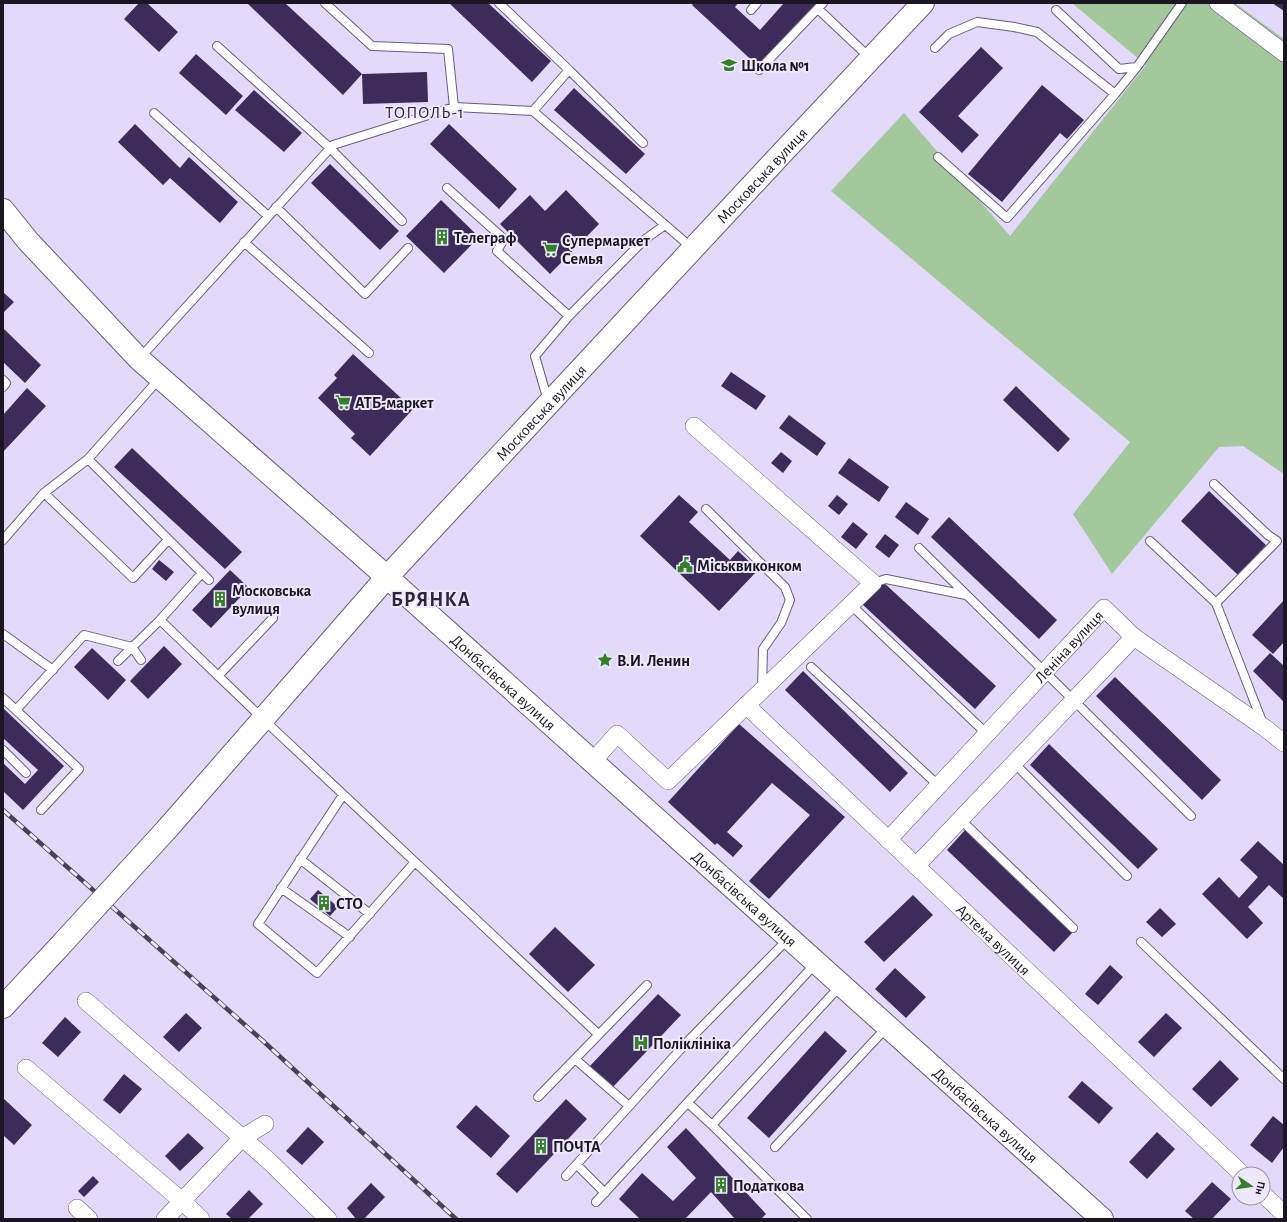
<svg xmlns="http://www.w3.org/2000/svg" width="1287" height="1222" font-family="'Alegreya Sans',sans-serif">
  <rect width="100%" height="100%" fill="#e3d9fa"/>
  <path fill="#a2c89c" d="M1072,3H1235L1284,39V474L1243,446L1219,447L1112,574L1073,514L1130,442L831,191L904,113L1010,236L1146,65Z"/>
  <path fill="#3d2b5a" d="M139,3H147L178,32L159,52L124,19Z
    M247,3H285L362,74L427,72L428,102L363,104L362,74L343,95Z
    M449,3H488L551,61L532,82Z
    M694,3H738L735,7L760,30L784,3H817L759,67L692,5Z
    M1272,3H1284V11Z
    M981,47L1003,68L958,116L979,135L962,153L919,112Z
    M196,54L243,96L226,115L179,73Z
    M1042,85L1084,120L1067,139L1060,133L1002,202L968,174Z
    M574,88L645,154L626,174L554,110Z
    M254,90L302,133L284,152L235,110Z
    M135,124L180,168L189,157L238,202L220,223L170,178L163,185L118,142Z
    M449,124L517,189L499,209L430,144Z
    M330,164L399,231L380,250L311,183Z
    M566,190L599,224L550,274L500,224L530,195L545,211Z
    M441,200L479,237L444,273L406,236Z
    M3,292L14,302L3,313Z
    M3,328L41,365L25,383L3,362Z
    M353,354L413,409L370,456L351,438L355,434L318,398L337,378L334,375Z
    M731,372L766,396L756,410L721,386Z
    M1016,386L1070,439L1058,452L1003,400Z
    M27,388L46,406L3,452V415Z
    M789,415L826,443L817,456L779,428Z
    M132,448L242,552L225,569L114,467Z
    M781,452L792,461L783,473L771,463Z
    M849,458L889,487L879,502L838,473Z
    M1209,491L1266,545L1238,575L1181,521Z
    M679,495L698,512L689,522L730,560L738,551L758,570L719,611L640,536Z
    M837,495L848,504L839,515L828,506Z
    M906,502L929,519L918,535L895,517Z
    M949,517L1057,620L1039,639L931,537Z
    M853,522L868,534L856,549L841,537Z
    M885,534L899,545L889,558L875,547Z
    M159,560L174,572L166,581L152,569Z
    M230,570L249,588L211,628L192,610Z
    M883,582L996,686L975,709L862,604Z
    M1284,600V642L1273,654L1252,635Z
    M164,646L182,664L148,699L130,681Z
    M92,648L126,680L108,700L74,667Z
    M1270,653L1284,666V702L1253,671Z
    M803,671L908,773L890,792L785,690Z
    M1115,677L1221,780L1202,800L1096,696Z
    M3,708L64,766L23,810L3,791V763L25,784L38,770L3,738Z
    M739,724L845,817L769,899L749,881L810,815L772,783L727,832L743,846L733,857L717,843L715,845L668,802Z
    M1049,744L1158,849L1138,869L1030,765Z
    M965,830L1073,932L1054,952L947,850Z
    M1258,841L1284,865V899L1269,885L1248,907L1263,923L1247,939L1202,894L1219,877L1239,898L1258,877L1240,860Z
    M318,890L338,907L330,916L310,899Z
    M913,895L933,915L884,962L864,942Z
    M1160,908L1176,924L1162,937L1146,922Z
    M555,927L595,965L568,992L529,954Z
    M1110,965L1123,977L1098,1005L1085,994Z
    M895,968L926,997L906,1018L875,989Z
    M658,994L681,1015L612,1088L590,1066Z
    M186,1013L202,1028L179,1052L163,1037Z
    M1166,1013L1182,1028L1154,1057L1138,1042Z
    M65,1017L81,1032L58,1057L42,1043Z
    M825,1031L847,1051L769,1138L747,1118Z
    M1220,1060L1239,1079L1211,1107L1192,1089Z
    M124,1074L142,1089L120,1114L103,1100Z
    M1082,1081L1113,1108L1099,1124L1068,1097Z
    M3,1098L32,1125L14,1145L3,1135Z
    M566,1099L587,1119L517,1193L496,1174Z
    M476,1105L510,1136L491,1158L456,1127Z
    M1273,1116L1284,1125V1147L1272,1163L1250,1145Z
    M308,1127L324,1142L302,1165L286,1151Z
    M686,1128L766,1214L761,1219H735L711,1192L685,1219H640L619,1199L642,1173L673,1201L696,1178L667,1147Z
    M1157,1132L1175,1149L1147,1179L1129,1162Z
    M188,1133L204,1148L180,1171L165,1156Z
    M93,1176L99,1182L84,1197L78,1191Z
    M1212,1182L1231,1199L1212,1219H1194L1185,1211Z
    M371,1183L385,1197L364,1219H356L347,1208Z
    M249,1190L263,1204L248,1219H232L226,1214Z"/>
  <g fill="none" stroke-linecap="round" stroke-linejoin="round">
    <defs>
      <path id="lane" d="M325,3L372,46L448,49L454,107L533,111
        M499,3L569,70
        M818,9L870,58
        M751,10L757,3
        M1056,10L1119,69L1137,67L1182,3
        M217,46L330,148L402,221
        M935,48L949,34L977,22L1014,27L1037,32L1115,94
        M759,70L823,3
        M154,113L268,216
        M643,143L569,70L533,111L692,248
        M938,157L1007,218L1115,94L1137,67
        M447,188L504,239L497,251L569,316
        M276,207L365,294L408,248
        M244,242L369,353
        M140,358L333,145L454,107
        M160,378L88,459L209,580
        M3,380L6,383L3,387
        M548,401L535,356L569,316L644,240L665,225
        M1214,484L1268,535L1277,541L1216,603
        M44,493L133,578L168,540
        M706,509L785,587L790,600L781,623L763,649L762,689
        M3,540L44,493L88,459
        M1150,541L1216,603L1263,724
        M919,548L1191,816
        M202,573L160,620L263,719L598,1034
        M873,583L886,579L966,595
        M850,604L987,734
        M3,634L53,670
        M118,661L160,620
        M811,667L939,786
        M218,676L273,618
        M3,698L79,769L41,810
        M16,710L84,635L132,647L141,660
        M3,750L26,773
        M1014,763L1127,876
        M343,795L258,924L317,973L415,862
        M960,819L1073,928
        M300,859L370,914
        M281,888L350,937
        M1141,942L1284,1079
        M575,1059L629,1106
        M538,1097L647,985
        M688,1103L712,1125L841,985
        M712,1125L807,1219
        M775,1147L887,1027
        M577,1165L605,1193
        M566,1176L688,1041L789,938
        M596,1202L816,963"/>
      <g id="street">
        <path d="M1218,3L1284,53"/>
        <path d="M1134,637L1265,728L1284,743"/>
        <path id="s1" d="M746,705L1242,1174"/>
        <path d="M593,761L617,734L668,781L873,583L694,426"/>
        <path id="s2" d="M888,840L1104,608L1134,637L916,866"/>
        <path d="M86,1001L270,1162L328,1219"/>
        <path d="M26,1068L182,1201L201,1219"/>
        <path d="M1263,1194L1284,1214"/>
        <path d="M77,1208L89,1219"/>
        <path d="M165,1219L242,1138L265,1124"/>
      </g>
      <g id="secondary">
        <path id="s3" d="M3,210L28,241L139,359L387,577L1102,1219"/>
      </g>
      <g id="primary">
        <path id="s4" d="M167,829L387,577L783,152L923,3"/>
        <path d="M3,1007L59,947"/>
      </g>
    </defs>
    <use href="#lane" stroke="#675e7b" stroke-width="10"/>
    <use href="#street" stroke="#675e7b" stroke-width="18"/>
    <use href="#secondary" stroke="#675e7b" stroke-width="24"/>
    <use href="#primary" stroke="#675e7b" stroke-width="24"/>
    <use href="#lane" stroke="#fff" stroke-width="8"/>
    <use href="#street" stroke="#fff" stroke-width="17"/>
    <use href="#secondary" stroke="#fff" stroke-width="22"/>
    <use href="#primary" stroke="#fff" stroke-width="22"/>
    <defs>
      <path id="rail" d="M3,810L262,1040L456,1219"/>
    </defs>
    <use href="#rail" stroke="#484354" stroke-width="4.5"/>
    <use href="#rail" stroke="#eee8fd" stroke-width="3" stroke-dasharray="9" stroke-linecap="butt"/>
    <defs>
      <path id="primary-bridge" d="M59,947L167,829"/>
    </defs>
    <use href="#primary-bridge" stroke="#675e7b" stroke-width="24" stroke-linecap="butt"/>
    <use href="#primary-bridge" stroke="#fff" stroke-width="22"/>
  </g>
  <defs>
    <symbol id="school-bare" viewBox="-9 -9 18 18"><path d="M0-5L7-2L0 1L-7-2ZM-4 1L0 2.5L4 1V4Q0 6-4 4Z" fill="#348029" stroke="#eee8fd" stroke-width="2.5" paint-order="stroke"/></symbol>
    <symbol id="building-bare" viewBox="-9 -9 18 18"><path d="M-4-6H4V6H1V3H-1V6H-4ZM-2.5-4.3h1.7v1.8h-1.7ZM.8-4.3h1.7v1.8H.8ZM-2.5-1h1.7V.8h-1.7ZM.8-1h1.7V.8H.8Z" fill="#348029" stroke="#eee8fd" stroke-width="2.5" paint-order="stroke"/></symbol>
    <symbol id="supermarket-bare" viewBox="-9 -9 18 18"><path d="M-6-5.5h2.5l.6 2H6L4.5 2H-2.5L-4.4-4H-6ZM-1.5 3.2a1.3 1.3 0 1 0 .1 0ZM3 3.2a1.3 1.3 0 1 0 .1 0Z" fill="#348029" stroke="#eee8fd" stroke-width="2.5" paint-order="stroke"/></symbol>
    <symbol id="civic-bare" viewBox="-9 -9 18 18"><path d="M-.6-6.5H3V-4.5H.6V-3L4-1V1h2V6H-6V1h2V-1L-.6-3ZM-1.2 2.5V6h2.4V2.5Z" fill="#348029" stroke="#eee8fd" stroke-width="2.5" paint-order="stroke"/></symbol>
    <symbol id="sight-bare" viewBox="-9 -9 18 18"><path d="M0-6L1.8-2.2L6-1.7L2.9 1.2L3.7 5.4L0 3.3L-3.7 5.4L-2.9 1.2L-6-1.7L-1.8-2.2Z" fill="#348029" stroke="#eee8fd" stroke-width="2.5" paint-order="stroke"/></symbol>
    <symbol id="hospital-bare" viewBox="-9 -9 18 18"><path d="M-5-5h3v3.5h4V-5h3V5h-3V1.5h-4V5h-3Z" fill="#348029" stroke="#eee8fd" stroke-width="2.5" paint-order="stroke"/></symbol>
  </defs>
  <g fill-rule="evenodd">
    <use href="#school-bare" x="718" y="54" width="22" height="22"/>
    <use href="#building-bare" x="431" y="226" width="22" height="22"/>
    <use href="#supermarket-bare" x="539" y="238" width="22" height="22"/>
    <use href="#supermarket-bare" x="332" y="391" width="22" height="22"/>
    <use href="#civic-bare" x="674" y="554" width="22" height="22"/>
    <use href="#building-bare" x="209" y="588" width="22" height="22"/>
    <use href="#sight-bare" x="594" y="649" width="22" height="22"/>
    <use href="#building-bare" x="313" y="892" width="22" height="22"/>
    <use href="#hospital-bare" x="630" y="1032" width="22" height="22"/>
    <use href="#building-bare" x="530" y="1135" width="22" height="22"/>
    <use href="#building-bare" x="710" y="1174" width="22" height="22"/>
  </g>
  <g text-anchor="middle" stroke-width="4" stroke-linejoin="round" paint-order="stroke">
    <g font-size="16" font-weight="bold" fill="#1a1622" stroke="#eee8fd" text-anchor="start">
      <text x="741" y="71">Школа №1</text>
      <text x="454" y="243">Телеграф</text>
      <text x="562" y="246">Супермаркет<tspan x="562" dy="18">Семья</tspan></text>
      <text x="355" y="408">АТБ-маркет</text>
      <text x="697" y="571">Міськвиконком</text>
      <text x="232" y="596">Московська<tspan x="232" dy="18">вулиця</tspan></text>
      <text x="617" y="666">В.И. Ленин</text>
      <text x="336" y="909">СТО</text>
      <text x="653" y="1049">Поліклініка</text>
      <text x="553" y="1152">ПОЧТА</text>
      <text x="733" y="1191">Податкова</text>
    </g>
    <g font-size="16" fill="#1a1622" stroke="#eee8fd">
      <text dy="6" stroke="none"><textPath href="#s4" startOffset="884">Московська вулиця</textPath></text>
      <text dy="6" stroke="none"><textPath href="#s4" startOffset="560">Московська вулиця</textPath></text>
      <text dy="6" stroke="none"><textPath href="#s2" startOffset="265">Леніна вулиця</textPath></text>
      <text dy="6" stroke="none"><textPath href="#s3" startOffset="689">Донбасівська вулиця</textPath></text>
      <text dy="6" stroke="none"><textPath href="#s3" startOffset="1013">Донбасівська вулиця</textPath></text>
      <text dy="6" stroke="none"><textPath href="#s1" startOffset="341">Артема вулиця</textPath></text>
      <text dy="6" stroke="none"><textPath href="#s3" startOffset="1337">Донбасівська вулиця</textPath></text>
    </g>
    <g font-size="17" letter-spacing="1" fill="#2d253e" stroke="#eee8fd">
      <text x="425" y="118">ТОПОЛЬ-1</text>
    </g>
    <g font-size="20" font-weight="bold" letter-spacing="1" fill="#2d253e" stroke="#eee8fd">
      <text x="431" y="606">БРЯНКА</text>
    </g>
  </g>
  <rect width="1287" height="1222" fill="none" stroke="#1a1622" stroke-width="8"/>
  <g transform="translate(1251 1186) rotate(103)"><circle r="19" fill="#eee8fd" stroke="#9994a5"/>
  <path d="M0-3L7 15L0 10L-7 15Z" fill="#348029"/>
  <text y="-6" font-size="11" font-weight="bold" text-anchor="middle" fill="#1a1622">Пн</text>
  </g>
</svg>
